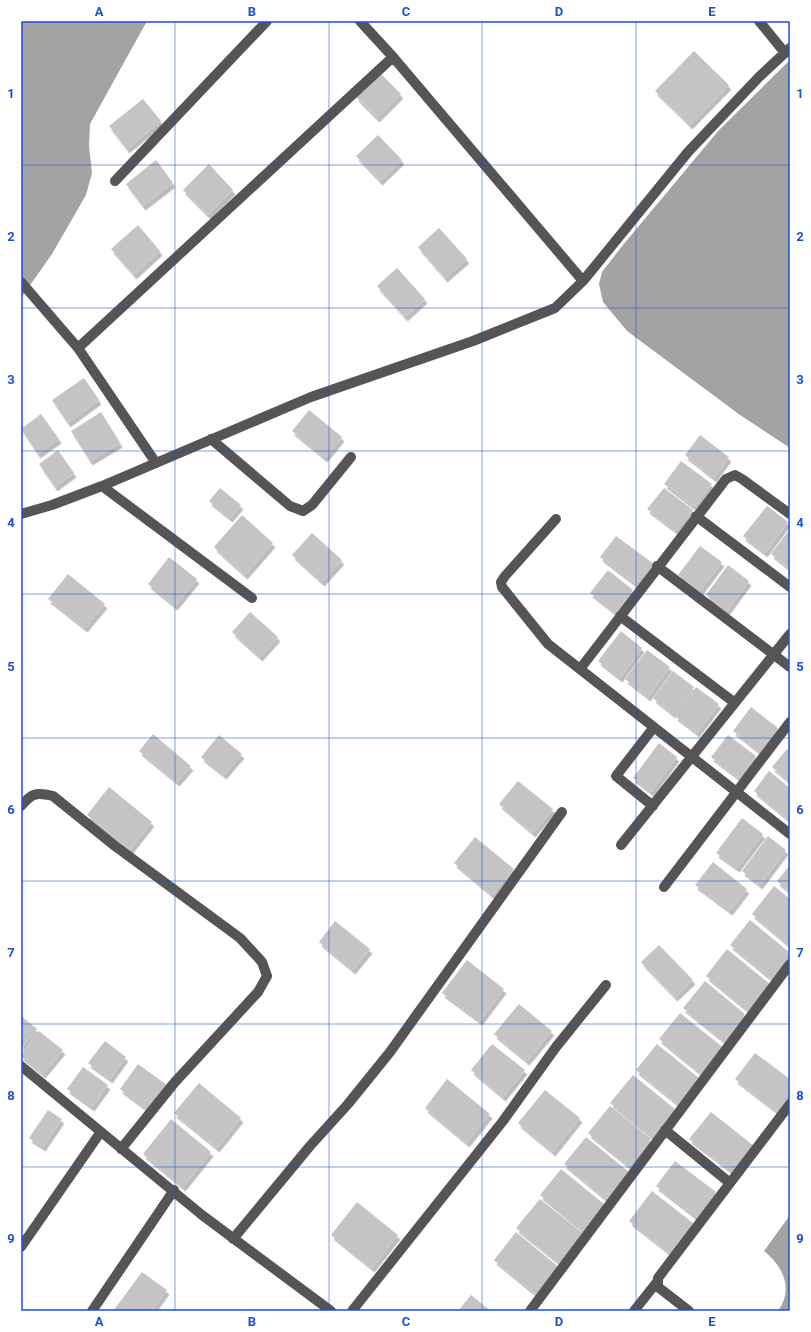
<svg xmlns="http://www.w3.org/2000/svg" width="811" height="1332" font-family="Roboto,sans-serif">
  <defs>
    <filter id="shadow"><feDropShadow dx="2.5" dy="4.5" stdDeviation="0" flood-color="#0004"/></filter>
  </defs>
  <rect width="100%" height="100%" fill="#fff"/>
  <path fill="#a3a3a3" d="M21,21H147L90,124L89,146L92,173L86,195L52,254L21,298Z
    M790,60V448L740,415L627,331L603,302L599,284L602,272L623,245L719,130Z
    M790,1215V1311H778C794,1289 783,1266 764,1251Z"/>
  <path fill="#c4c4c4" filter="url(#shadow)" d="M694,51L729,85L690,125L655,91Z
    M380,73L401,94L377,118L356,97Z
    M143,99L161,121L127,149L109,126Z
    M378,135L402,160L380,181L356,156Z
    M156,160L173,183L143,206L126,184Z
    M209,164L233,190L208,215L183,190Z
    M138,225L160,251L134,275L111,249Z
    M439,228L467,259L445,278L418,247Z
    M397,268L425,299L405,317L377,286Z
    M84,378L99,400L68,423L52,400Z
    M309,410L342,437L325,458L292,431Z
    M101,412L120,443L90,461L71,431Z
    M41,414L59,439L38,454L21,429Z
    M700,435L729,457L714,478L685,455Z
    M58,450L74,473L55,487L39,464Z
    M681,461L712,484L694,507L664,484Z
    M220,488L241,505L230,518L209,501Z
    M664,488L693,510L676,531L647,509Z
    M767,506L788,522L765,553L743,536Z
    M242,515L273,543L245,575L214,547Z
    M790,529V569L771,554Z
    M312,533L342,560L322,582L292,555Z
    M616,536L654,564L638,586L600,557Z
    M700,546L722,562L700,591L678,575Z
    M169,557L197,579L175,606L148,584Z
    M728,565L749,581L727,611L706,595Z
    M608,570L633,590L616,613L590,593Z
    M68,574L105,604L85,628L48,599Z
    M250,612L278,637L260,657L232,632Z
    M621,631L642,648L620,678L598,661Z
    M647,650L670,667L648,697L625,679Z
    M673,671L694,687L673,714L653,698Z
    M696,687L719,704L697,733L675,716Z
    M751,707L778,728L760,752L733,731Z
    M153,734L191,766L177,782L139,751Z
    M219,735L242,754L224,775L201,757Z
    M728,735L756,756L739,778L711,757Z
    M659,743L677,757L651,792L633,778Z
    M787,749L790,751V782L772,767Z
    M769,771L790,788V816L788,819L754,791Z
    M518,781L553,809L533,833L499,804Z
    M109,787L152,822L130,850L87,815Z
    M742,818L763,834L737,868L716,853Z
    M768,836L786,850L760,885L742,871Z
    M475,837L514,869L492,895L454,863Z
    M713,862L747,889L730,911L695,885Z
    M790,865V892L777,881Z
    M774,886L790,899V946L752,914Z
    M750,920L790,953V958L773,980L730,945Z
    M335,921L370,949L353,970L319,942Z
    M659,945L693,980L675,997L641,962Z
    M727,949L771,985L750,1012L706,976Z
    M467,960L504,989L480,1021L442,993Z
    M705,981L745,1014L724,1041L683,1008Z
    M519,1004L552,1031L527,1061L494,1034Z
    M680,1013L725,1049L703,1075L659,1039Z
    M21,1016L37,1029L21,1049Z
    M39,1031L63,1050L43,1074L21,1056Z
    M105,1041L126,1057L110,1079L88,1063Z
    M492,1044L525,1070L503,1097L471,1070Z
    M657,1044L699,1078L678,1104L636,1070Z
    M755,1053L790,1079V1098L779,1113L735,1079Z
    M138,1064L167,1085L148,1110L120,1089Z
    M83,1067L108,1085L92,1107L67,1089Z
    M633,1075L675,1109L652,1137L610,1103Z
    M447,1079L490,1114L467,1143L425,1108Z
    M199,1083L241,1118L217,1148L174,1113Z
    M545,1090L580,1118L553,1152L518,1123Z
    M610,1106L651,1139L629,1166L588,1133Z
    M48,1110L62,1119L43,1147L29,1138Z
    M711,1112L754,1146L734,1173L689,1139Z
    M171,1119L211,1152L183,1187L143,1154Z
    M586,1137L629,1172L606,1199L564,1164Z
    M675,1161L716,1192L697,1218L656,1186Z
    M561,1169L604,1204L583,1231L540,1195Z
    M652,1191L693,1223L670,1253L629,1221Z
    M540,1199L586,1236L562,1265L516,1228Z
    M357,1202L398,1235L372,1268L331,1235Z
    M516,1232L560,1268L537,1295L494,1260Z
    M142,1272L167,1290L152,1311H113Z
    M471,1295L491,1311H458Z"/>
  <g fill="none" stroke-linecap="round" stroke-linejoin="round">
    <path stroke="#555" stroke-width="10" d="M360,21L393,57L583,281
      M759,21L785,53
      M115,181L267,21
      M21,282L78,348L156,463
      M78,348L393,57
      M211,439L290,506L303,511L312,505L351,457
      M102,486L252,598
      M21,514L52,505L102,486L311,397L473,341L555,308L583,281L688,152L759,77L790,48
      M696,516L790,587
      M556,519L505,576L501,582L502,587L548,644L790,834
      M657,566L790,667
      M620,616L735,703
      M580,669L726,479L735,475L742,479L790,514
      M21,806C32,793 36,792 53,796L115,846L240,938L262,962L267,976L258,992L175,1082L121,1149
      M653,806L616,776L654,727
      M621,845L790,634
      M664,887L790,722
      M21,1066L202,1215L331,1311
      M665,1130L730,1183
      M233,1239L310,1146L348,1104L390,1052L562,812
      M21,1247L100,1133
      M92,1311L174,1190
      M352,1311L503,1121L556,1047L606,985
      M530,1311L790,964
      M634,1311L657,1282
      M689,1311L658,1287V1278L790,1104"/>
  </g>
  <path fill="none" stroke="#1d4ed8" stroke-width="1" stroke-opacity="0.55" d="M175,21V1311M329,21V1311M482,21V1311M636,21V1311M21,165H790M21,308H790M21,451H790M21,594H790M21,738H790M21,881H790M21,1024H790M21,1167H790"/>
  <rect width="811" height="1332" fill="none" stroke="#ffffff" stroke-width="44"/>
  <rect x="22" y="22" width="767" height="1288" fill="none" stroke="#1d4ed8" stroke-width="1.5"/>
  <g font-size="13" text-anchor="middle" font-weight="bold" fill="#1d4ed8">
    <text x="99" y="16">A</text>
    <text x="252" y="16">B</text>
    <text x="406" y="16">C</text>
    <text x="559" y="16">D</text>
    <text x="712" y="16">E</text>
    <text x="11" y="98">1</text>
    <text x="800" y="98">1</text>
    <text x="11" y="241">2</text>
    <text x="800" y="241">2</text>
    <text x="11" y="384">3</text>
    <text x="800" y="384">3</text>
    <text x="11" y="527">4</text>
    <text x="800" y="527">4</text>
    <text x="11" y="671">5</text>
    <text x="800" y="671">5</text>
    <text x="11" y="814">6</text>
    <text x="800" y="814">6</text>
    <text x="11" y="957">7</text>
    <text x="800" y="957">7</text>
    <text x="11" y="1100">8</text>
    <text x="800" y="1100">8</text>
    <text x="11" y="1243">9</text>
    <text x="800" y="1243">9</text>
    <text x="99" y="1326">A</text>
    <text x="252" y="1326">B</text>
    <text x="406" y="1326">C</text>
    <text x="559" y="1326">D</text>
    <text x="712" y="1326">E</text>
  </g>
</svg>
